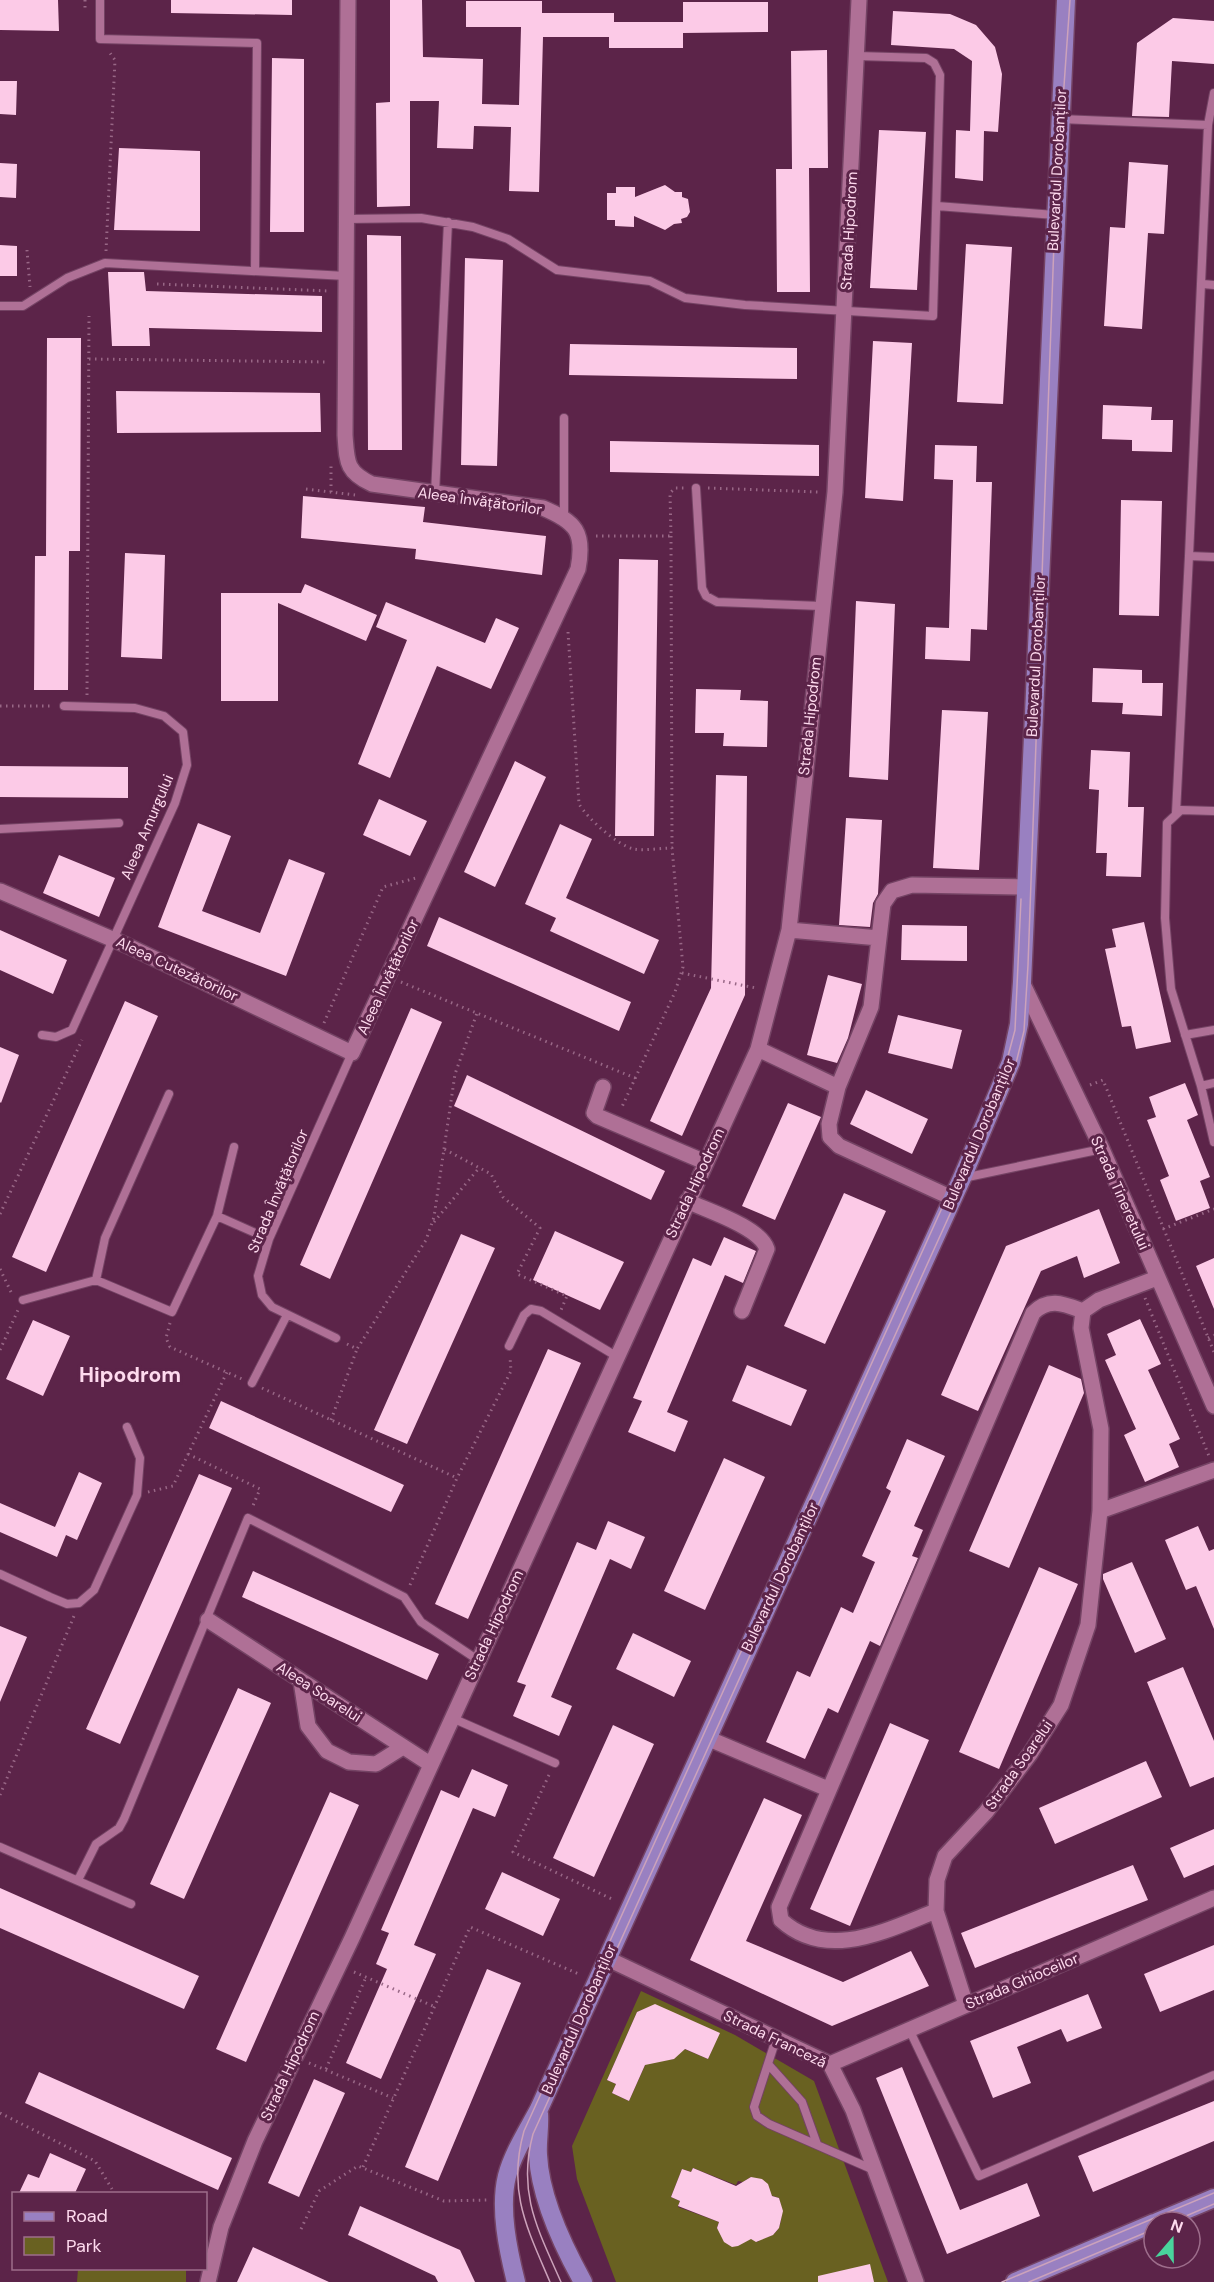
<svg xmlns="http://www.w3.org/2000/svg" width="1214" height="2282" font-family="'DM Sans',sans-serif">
  <rect width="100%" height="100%" fill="#5c2449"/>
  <path fill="#696121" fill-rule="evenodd" d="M641,1991L735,2035L814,2081L888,2282H616L577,2179L572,2146ZM655,2005L719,2033L708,2059L682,2048L674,2059L646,2063L629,2101L612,2093L616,2084L607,2080L637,2012ZM693,2168L736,2185L738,2181L743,2182L751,2177L770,2195L779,2198C784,2215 783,2238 760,2238L758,2242L748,2237L738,2246C723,2247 724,2236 717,2228L719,2222L678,2207L680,2201L671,2197L682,2169L691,2172Z
    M78,2269H186V2282H77Z"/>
  <path fill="#fccae7" d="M0,0H58L59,31L0,30Z
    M171,0H292V15L171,13Z
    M390,0H422L423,57L483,59L482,104L519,105L521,27H466V1H542V13H614V22H683V2H768V32L683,33V48H609V37H543L539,192L509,191L511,127L474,126L473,149L437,148L439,101H410V206L377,207L376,103L390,102Z
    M893,11L950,14L976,25L995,47L1002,74L998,132L984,131L983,181L955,178L956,130L970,131L972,61L954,49L891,45Z
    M1173,18L1214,21V64L1172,61L1169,117L1132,116L1137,43Z
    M827,50L828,168H809L810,292H777L776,169H792L791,51Z
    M272,58L304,59V232H270Z
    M0,81H17L16,115L0,114Z
    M879,130L926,132L917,290L870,288Z
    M119,148L200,151V231L114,230Z
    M1129,162L1168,165L1164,234L1148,233L1142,329L1104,326L1110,227L1125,228Z
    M0,163L17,164L16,198L0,197Z
    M665,185L675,192H682V197L688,199L690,212L687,217L681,219L682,223L674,224L665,230L634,216V227L615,226V220H607V193H616V187H635V197Z
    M367,235L401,236L402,450H368Z
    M966,244L1012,247L1003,404L957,402Z
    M0,245L17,246V276H0Z
    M465,258L503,260L497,466L461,465Z
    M108,272H144L146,291L322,296V332L149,328L150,346H112Z
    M47,338H81L80,551H69L68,690H34L35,556H46Z
    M873,341L912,343L903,501L865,498Z
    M570,344L797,348V379L569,375Z
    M116,391L320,393L321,432L117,433Z
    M1103,405L1152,407L1151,420H1173L1172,452L1132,451V440L1102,439Z
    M610,441L819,445V476L610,472Z
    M935,445L977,446L976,482H992L987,630L971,629L970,661L925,659L926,627L949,628L953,480L934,479Z
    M303,496L425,507L423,522L546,536L542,575L415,559L416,549L301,538Z
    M1121,500L1162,501L1159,616L1119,615Z
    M125,553L165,555L162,659L121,657Z
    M619,559L658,560L654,836H615Z
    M305,584L377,615L366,641L278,603V701H221V593H301Z
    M856,601L895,604L888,780L849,777Z
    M386,602L485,643L496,618L519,628L491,689L437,666L390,778L358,764L407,640L376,627Z
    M1093,668L1142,670V683H1163L1162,716L1122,714L1123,703L1092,702Z
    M696,689L741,690L740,700L768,701L767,747L723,746L724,733H695Z
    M942,710L988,712L979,870L933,868Z
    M1091,750L1130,752L1128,807H1144L1141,877L1106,876L1107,853H1096L1099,790L1089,789Z
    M515,761L546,777L495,887L464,872Z
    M0,766L128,767V798L0,797Z
    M716,775L747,776L745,995L682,1136L650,1121L711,988Z
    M379,799L427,821L410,856L363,835Z
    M846,818L882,820L878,894L873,903L870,927L839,925Z
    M198,823L231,836L202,911L260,933L289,859L325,873L286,976L158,927Z
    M560,824L592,839L566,898L659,940L644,974L550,931L556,918L525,904Z
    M59,855L115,878L99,917L43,893Z
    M439,917L631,1002L619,1031L427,946Z
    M1144,922L1171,1042L1136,1049L1131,1026L1122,1027L1105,949L1116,947L1112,929Z
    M902,925L967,926V961L901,960Z
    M0,930L67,960L53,994L0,970Z
    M828,975L862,984L848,1038L837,1063L807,1055Z
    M125,1001L158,1016L46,1272L12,1257Z
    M411,1008L442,1022L330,1279L300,1265Z
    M898,1015L962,1030L952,1069L888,1053Z
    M0,1047L19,1055L1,1103L0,1102Z
    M467,1075L665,1171L651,1200L454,1106Z
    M1185,1083L1198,1115L1187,1120L1210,1177L1200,1181L1210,1208L1176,1221L1160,1180L1169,1176L1147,1120L1156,1117L1149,1097Z
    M866,1090L928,1119L912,1154L850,1124Z
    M788,1103L821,1117L775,1220L742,1206Z
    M844,1193L886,1211L825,1344L784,1326Z
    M1099,1209L1120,1263L1084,1278L1077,1256L1041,1271L978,1411L941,1395L1006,1246Z
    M555,1231L624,1262L600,1310L533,1280Z
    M461,1234L495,1248L407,1444L374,1430Z
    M724,1237L756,1251L743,1283L725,1275L667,1412L688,1421L675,1452L628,1432L642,1401L633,1398L693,1258L711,1266Z
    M1214,1258V1309L1196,1266Z
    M1140,1319L1161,1364L1148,1370L1180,1439L1169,1444L1179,1467L1145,1482L1124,1435L1136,1429L1105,1360L1116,1355L1107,1334Z
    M33,1320L70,1336L43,1396L6,1379Z
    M548,1349L581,1363L468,1619L435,1604Z
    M747,1365L807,1390L791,1426L732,1401Z
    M1049,1365L1081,1379L1084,1393L1009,1568L969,1551Z
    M221,1401L404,1485L391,1512L209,1428Z
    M907,1439L945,1456L914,1526L923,1530L912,1556L918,1558L880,1646L870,1641L838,1713L828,1708L805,1759L766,1742L797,1671L810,1677L841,1607L853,1613L875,1562L862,1556L891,1491L886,1488Z
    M724,1458L765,1477L705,1610L664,1591Z
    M79,1472L102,1483L77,1540L66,1535L57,1557L0,1532V1503L55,1527Z
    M199,1474L232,1488L120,1744L86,1729Z
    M608,1521L645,1537L631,1569L610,1559L551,1697L572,1706L559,1736L513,1716L526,1685L517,1682L577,1542L596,1550Z
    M1198,1526L1209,1551L1214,1549V1629L1196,1586L1186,1590L1165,1540Z
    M1132,1562L1166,1639L1135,1653L1103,1579V1574Z
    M1039,1567L1078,1584L999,1769L959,1752Z
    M253,1571L439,1654L427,1680L242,1597Z
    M0,1626L27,1637L0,1702Z
    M633,1633L691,1661L674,1697L616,1669Z
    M1183,1667L1214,1741V1777L1190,1787L1147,1682Z
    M238,1688L271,1703L184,1899L150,1884Z
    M890,1723L929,1740L850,1926L810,1909Z
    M613,1725L654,1744L594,1877L553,1858Z
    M1146,1761L1162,1797L1055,1844L1039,1808Z
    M472,1769L508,1785L495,1817L473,1808L414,1945L436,1954L381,2079L346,2063L387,1969L376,1964L389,1933L381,1930L441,1790L459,1798Z
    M330,1792L359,1805L246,2062L216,2049Z
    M764,1798L802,1815L746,1941L843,1982L911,1951L929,1986L832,2026L690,1960Z
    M1214,1829V1865L1184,1878L1170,1848Z
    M1133,1865L1148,1900L975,1968L961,1933Z
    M502,1872L560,1899L543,1936L485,1909Z
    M0,1888L199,1976L184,2009L0,1928Z
    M1214,1945V1990L1160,2012L1144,1974Z
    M487,1969L521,1983L438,2181L405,2167Z
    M1088,1994L1102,2028L1067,2042L1061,2029L1017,2047L1031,2083L993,2098L970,2041Z
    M655,2004L720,2033L708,2059L685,2049L674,2059L645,2065L629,2101L612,2093L616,2084L607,2080L637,2012Z
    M902,2067L960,2210L1027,2183L1040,2216L947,2254L876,2078Z
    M39,2072L232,2158L218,2190L25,2103Z
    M314,2079L345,2093L299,2197L268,2183Z
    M1214,2101V2141L1093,2192L1078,2156Z
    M50,2153L86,2169L75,2193H19L28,2174L39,2178Z
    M693,2168L736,2186L751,2177L762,2179L768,2184L772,2196L779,2198L783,2211L779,2228L773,2235L756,2242L751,2239L738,2246L732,2247L724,2242L717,2228L719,2222L678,2206L680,2201L671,2197L682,2169L691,2172Z
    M360,2206L460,2250L475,2282H438L435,2276L348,2235Z
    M253,2247L329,2282H237Z
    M870,2264L874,2282H818V2276Z"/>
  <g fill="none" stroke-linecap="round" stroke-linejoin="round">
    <defs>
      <path id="lane" d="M100,0V39L257,43L255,270
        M1060,119L1208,125
        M937,206L1055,215
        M346,219L421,218L473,227L508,239L557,270L650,281L685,298L745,305L933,316L940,75L934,63L926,58L857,56
        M1203,284L1214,285
        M0,306H23L67,278L105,263L346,276
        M696,488L702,588L706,596L717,602L821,606
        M435,494L448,222
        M564,517V418
        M1189,556L1208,125L1214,93
        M1214,811L1181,810L1167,823L1165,918L1171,989L1201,1086L1214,1142
        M1176,813L1189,556L1214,557
        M0,829L119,823
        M42,1035L56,1037L72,1030L175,803L187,765L183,732L164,716L135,708L64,706
        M1185,1035L1214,1030
        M1201,1086L1214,1083
        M963,1178L1102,1149
        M217,1216L269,1239
        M96,1280L172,1312L217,1216L234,1147
        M23,1300L96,1280L105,1238L169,1094
        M336,1338L272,1307L262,1295L258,1276L269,1239L352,1053
        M509,1346L524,1315L531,1309L541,1311L616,1356
        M252,1383L287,1315
        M0,1574L50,1597L67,1604L79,1603L94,1590L137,1495L140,1458L127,1427
        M452,1718L555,1763
        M0,1847L131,1904
        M78,1880L96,1844L119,1828L124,1819L248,1518L404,1597L421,1622L478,1660
        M909,2029L979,2176L1214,2075
        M776,2039L754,2107L757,2116L769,2124L874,2170
        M768,2064L802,2102L817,2144"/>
      <path id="street" d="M0,891L126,945L352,1053L578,569C585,532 576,522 543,508L372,484C346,472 347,462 345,435L348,0
        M789,930L879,938
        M1022,982L1102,1149L1214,1406
        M758,1049L838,1087L829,1124L830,1137L839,1146L952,1198
        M603,1087L594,1113L597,1116L705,1162
        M838,1087L871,1007L883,904L892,891L912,885L1025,887
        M687,1201C708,1211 760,1227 767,1249L742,1311
        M1100,1511L1214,1470
        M208,1620L430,1764
        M301,1681L308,1726L327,1751L349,1762L376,1764L403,1747
        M707,1738L828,1789
        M936,1911C887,1930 827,1962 781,1920L779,1907L1033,1313C1049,1297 1064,1304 1083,1311
        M606,1958L830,2064L853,2110L916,2282
        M966,2005L936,1911L937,1880L945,1856L986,1812L1030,1754L1061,1705L1088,1625L1100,1511L1101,1429L1081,1328L1083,1311L1099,1300L1157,1278
        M830,2064L1214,1898
        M208,2282L221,2227L255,2141L352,1938L758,1049L789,930L835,492L859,0"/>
      <path id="primary" d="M539,2114C540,2128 537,2142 538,2155C540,2198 563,2246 583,2282
        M1157,2222L1214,2198
        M516,2282C508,2250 499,2208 507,2176C513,2153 528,2130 539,2109L962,1178L1011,1062L1019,1024L1022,982L1066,0
        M1015,2282L1154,2223"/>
    </defs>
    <use href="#lane" stroke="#744364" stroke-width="10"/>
    <use href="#street" stroke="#744364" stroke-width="18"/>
    <use href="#primary" stroke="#744364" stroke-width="21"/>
    <path stroke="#986786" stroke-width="3" stroke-dasharray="1.5 4.5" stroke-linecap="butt" d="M85,0V10
      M27,250L30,287
      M106,251L115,60L110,53
      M157,284L329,291
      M89,359L328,362
      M708,488L819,492
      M306,489L355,495
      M331,492V466
      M596,536H671L670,493L675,488H684
      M671,536L672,848
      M568,632L579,804C587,818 618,846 634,849C646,851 660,848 672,848L683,967L675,992L621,1109
      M87,695L89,316
      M0,706H53
      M682,973L756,988
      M401,982L635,1078
      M324,1023L383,887L416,878
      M1090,1085L1103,1080L1214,1352
      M444,1149L455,1074L477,1013
      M0,1214L82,1040
      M434,1222L479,1168
      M1163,1229L1214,1209
      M0,1269L12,1294
      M1145,1298L1209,1456
      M170,1323L166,1338L170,1347L242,1379
      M1208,1338L1214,1335
      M347,1344L357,1349L426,1240L434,1217L444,1149L491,1174L503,1197L540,1228L517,1274L567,1296L561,1310
      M0,1350L18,1310
      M262,1388L457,1478
      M331,1420L357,1349
      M188,1454L260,1489L252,1508
      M148,1492L173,1486L227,1372
      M410,1585L457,1478L511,1371L510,1357
      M549,1775L513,1852L614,1900
      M0,1795L74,1616
      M354,1972L433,2006
      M309,2063L393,2098
      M326,2069L366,1977
      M0,2113L95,2161L112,2189
      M363,2167L470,1927L581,1975
      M301,2229L319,2191L358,2166L444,2201L487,2200"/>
    <use href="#lane" stroke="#af7096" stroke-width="8"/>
    <use href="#street" stroke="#af7096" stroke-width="15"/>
    <use href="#primary" stroke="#9980c1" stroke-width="18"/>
    <path stroke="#cca2bb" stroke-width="1.5" d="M1172,2222L1214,2204
      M550,2282C527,2228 507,2191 524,2131L1004,1071L1015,1030L1021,899
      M561,2282C538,2230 517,2193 533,2134L1013,1075L1024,1031L1028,965L1055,215L1070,0
      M1002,2282L1214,2193
      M1029,2282L1154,2229"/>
  </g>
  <g text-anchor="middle" stroke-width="6" stroke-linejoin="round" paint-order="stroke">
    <g font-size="15" fill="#fedaee" stroke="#5c2449">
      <text transform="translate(1057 170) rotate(-87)" y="5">Bulevardul Dorobanților</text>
      <text transform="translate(849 231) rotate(-87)" y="5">Strada Hipodrom</text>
      <text transform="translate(480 501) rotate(8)" y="5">Aleea Învățătorilor</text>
      <text transform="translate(1036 656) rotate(-87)" y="5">Bulevardul Dorobanților</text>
      <text transform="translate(810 716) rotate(-84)" y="5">Strada Hipodrom</text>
      <text transform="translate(147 827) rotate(-67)" y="5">Aleea Amurgului</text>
      <text transform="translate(177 969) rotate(25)" y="5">Aleea Cutezătorilor</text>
      <text transform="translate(388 977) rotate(-65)" y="5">Aleea Învățătorilor</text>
      <text transform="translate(979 1134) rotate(-67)" y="5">Bulevardul Dorobanților</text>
      <text transform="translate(695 1183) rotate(-65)" y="5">Strada Hipodrom</text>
      <text transform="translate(278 1191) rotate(-67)" y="5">Strada Învățătorilor</text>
      <text transform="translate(1120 1193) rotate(66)" y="5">Strada Tineretului</text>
      <text transform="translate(780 1577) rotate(-65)" y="5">Bulevardul Dorobanților</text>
      <text transform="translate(494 1625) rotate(-65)" y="5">Strada Hipodrom</text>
      <text transform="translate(319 1692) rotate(33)" y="5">Aleea Soarelui</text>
      <text transform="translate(1019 1765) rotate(-55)" y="5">Strada Soarelui</text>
      <text transform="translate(1022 1981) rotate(-23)" y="5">Strada Ghioceilor</text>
      <text transform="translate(579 2019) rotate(-66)" y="5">Bulevardul Dorobanților</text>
      <text transform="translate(775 2039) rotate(26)" y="5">Strada Franceză</text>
      <text transform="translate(290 2066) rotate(-65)" y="5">Strada Hipodrom</text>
    </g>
    <g font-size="21" font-weight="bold" fill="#fedaee" stroke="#5c2449">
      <text x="130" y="1382">Hipodrom</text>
    </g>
  </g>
  <rect x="12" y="2192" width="195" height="78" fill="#5c2449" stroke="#9d6d8b" stroke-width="1.5"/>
  <rect x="24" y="2212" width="30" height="9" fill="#9980c1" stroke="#9d6d8b" stroke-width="1.5"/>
  <text x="66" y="2222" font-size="18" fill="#fedaee">Road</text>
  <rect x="24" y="2237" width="30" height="18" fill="#696121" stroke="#9d6d8b" stroke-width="1.5"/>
  <text x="66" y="2252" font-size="18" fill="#fedaee">Park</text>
  <g transform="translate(1172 2240) rotate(20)"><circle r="28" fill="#5c2449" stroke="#9d6d8b" stroke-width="1.5"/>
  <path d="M0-4.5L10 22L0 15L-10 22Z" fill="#49d49c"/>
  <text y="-9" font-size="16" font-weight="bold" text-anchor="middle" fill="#fedaee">N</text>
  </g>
</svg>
